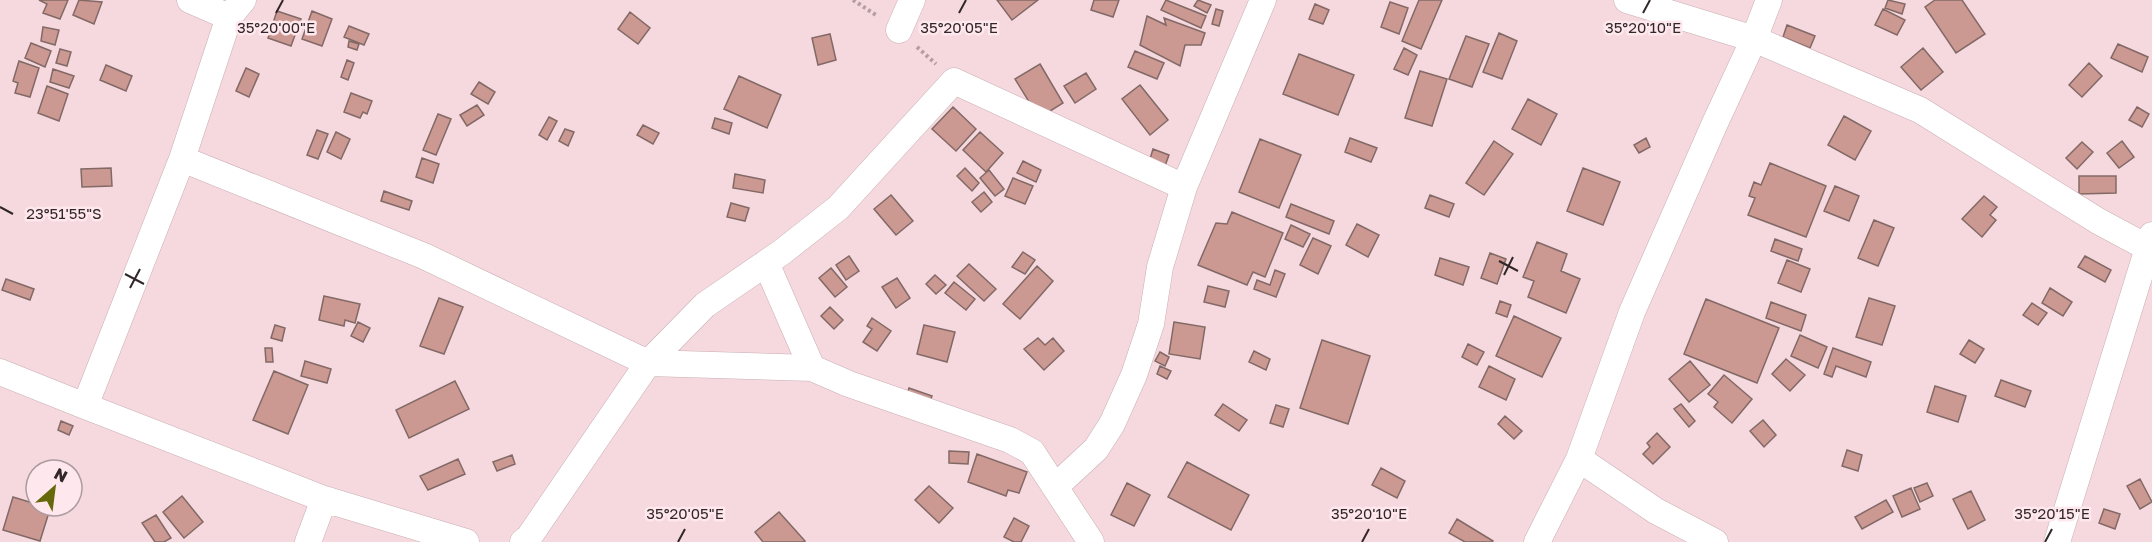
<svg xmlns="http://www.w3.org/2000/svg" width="2152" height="542" font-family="'Golos Text',sans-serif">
  <rect width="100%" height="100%" fill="#f5d9df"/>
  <path fill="#cc9892" stroke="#826966" stroke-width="1.5" d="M39,0H68L60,19L43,13L47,4Z
    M79,0L102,2L94,24L73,15Z
    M997,0H1038L1012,20Z
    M1094,0H1119L1113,17L1091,10Z
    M1166,0L1206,16L1201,28L1161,10Z
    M1198,0L1211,5L1207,13L1194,6Z
    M1419,0H1442L1421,49L1402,41Z
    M1888,0L1905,4L1902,14L1885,8Z
    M1935,0H1962L1985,34L1956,53L1925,7Z
    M1390,2L1408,8L1399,34L1381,27Z
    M1315,4L1329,10L1323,24L1309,19Z
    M1216,9L1223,11L1219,26L1212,24Z
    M1883,9L1905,20L1897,35L1875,25Z
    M277,11L301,19L291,46L268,38Z
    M312,11L332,19L322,46L302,39Z
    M630,12L650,28L638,44L618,29Z
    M1147,16L1166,25L1164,18L1205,33L1201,45H1185L1180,66L1140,45Z
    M1787,25L1815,36L1810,48L1783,37Z
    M349,26L369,34L364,45L344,37Z
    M43,27L59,30L55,45L41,41Z
    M1499,33L1517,41L1502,79L1483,72Z
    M830,34L836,60L818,65L812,38Z
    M1466,36L1489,44L1472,87L1449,79Z
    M349,41L359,44L357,50L348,47Z
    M31,43L51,51L45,67L25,58Z
    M2118,44L2148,57L2142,72L2111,58Z
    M1404,48L1417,55L1408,75L1394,69Z
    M1923,48L1943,72L1921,90L1901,67Z
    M60,49L71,52L67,66L56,63Z
    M1135,51L1164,63L1157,79L1128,67Z
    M1299,54L1354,75L1338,115L1283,94Z
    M347,60L354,63L348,80L341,77Z
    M19,61L39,68L30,97L15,93L18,83L13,81Z
    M2089,63L2102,76L2082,97L2069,85Z
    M1040,64L1063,103L1039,118L1015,79Z
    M106,65L132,76L126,91L100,80Z
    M246,68L259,74L249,97L236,91Z
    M53,69L74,76L69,88L50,82Z
    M1420,71L1447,79L1432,126L1405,118Z
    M1086,73L1096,89L1075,103L1064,86Z
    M739,76L781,95L767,128L724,109Z
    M479,82L495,92L488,104L471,94Z
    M1140,85L1168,120L1150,135L1122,99Z
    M47,86L68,94L59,121L38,113Z
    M351,93L372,101L367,114L363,112L360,118L344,112Z
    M1528,99L1557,114L1541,145L1512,129Z
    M477,105L484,115L467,126L460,115Z
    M953,107L976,129L956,151L932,129Z
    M2137,107L2149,114L2142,127L2129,120Z
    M438,114L451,119L436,155L423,150Z
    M1844,116L1871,131L1855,160L1828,145Z
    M549,117L557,121L547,140L539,135Z
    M715,118L732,123L729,134L712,128Z
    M643,125L659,133L653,144L637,135Z
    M565,129L574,132L568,146L559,141Z
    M317,130L328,134L318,159L307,155Z
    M336,132L350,139L341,159L327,152Z
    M980,132L1003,153L986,172L963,150Z
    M1350,138L1377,148L1371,162L1345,152Z
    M1646,138L1650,147L1639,153L1634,145Z
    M1260,139L1301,155L1279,208L1239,192Z
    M1494,141L1513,154L1484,195L1466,183Z
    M2122,141L2134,157L2119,168L2107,153Z
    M2082,142L2093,152L2077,169L2066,158Z
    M1153,149L1169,155L1162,174L1147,169Z
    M422,158L439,164L433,183L416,177Z
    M1023,161L1041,170L1036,182L1017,173Z
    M1770,163L1826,186L1806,237L1748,215L1755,198L1749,196L1754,182L1761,185Z
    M111,168L112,186L82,187L81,169Z
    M965,168L979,183L972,191L957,176Z
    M1583,168L1620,182L1603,225L1567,211Z
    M989,170L1004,189L995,196L980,178Z
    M735,174L765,180L763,193L733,188Z
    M2079,176H2116V193L2079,194Z
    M1013,178L1033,186L1025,204L1005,196Z
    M1835,186L1859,196L1849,221L1824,211Z
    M384,191L412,201L409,210L381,201Z
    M984,192L992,202L981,212L972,202Z
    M891,195L913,221L896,235L874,209Z
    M1430,195L1454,204L1449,217L1425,208Z
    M1984,196L1997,207L1990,215L1996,220L1982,237L1962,219Z
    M731,203L749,208L745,221L727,217Z
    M1291,204L1334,221L1329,234L1286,217Z
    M1232,212L1283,233L1265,277L1253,272L1247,285L1198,265L1216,223L1227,224Z
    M1874,220L1894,228L1878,266L1858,258Z
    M1357,224L1379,235L1368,257L1346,245Z
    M1291,225L1310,234L1303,247L1285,239Z
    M1313,238L1331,246L1318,274L1300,265Z
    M1775,239L1802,249L1798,261L1771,251Z
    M1537,242L1567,254L1561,271L1580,279L1566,313L1528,297L1534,281L1523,277Z
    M1023,252L1035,260L1025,274L1012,267Z
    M1490,253L1506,259L1497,284L1481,278Z
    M849,256L859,271L846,280L836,265Z
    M2085,256L2111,270L2105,282L2078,267Z
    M1440,258L1469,267L1463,285L1435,275Z
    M1787,260L1810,269L1801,292L1778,283Z
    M969,264L996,289L984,301L957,276Z
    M1037,266L1053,281L1020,319L1003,304Z
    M831,268L847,287L835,297L819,278Z
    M1275,270L1285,274L1276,297L1254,289L1257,280L1270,285Z
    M935,275L946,285L936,294L926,284Z
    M897,278L910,298L896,308L882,287Z
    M6,279L34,289L30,300L2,290Z
    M954,282L975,299L966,310L945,293Z
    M1208,286L1229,291L1225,307L1204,302Z
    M2050,288L2072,302L2063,316L2042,303Z
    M324,296L360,304L355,323L345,320L344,326L319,320Z
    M439,298L463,307L444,354L420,346Z
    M1869,298L1895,306L1882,345L1856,337Z
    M1706,299L1779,328L1757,383L1684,354Z
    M1500,301L1511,305L1507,317L1496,313Z
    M1771,302L1806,315L1801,331L1766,318Z
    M2032,303L2047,313L2038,325L2023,315Z
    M830,307L843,320L834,329L821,316Z
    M1514,316L1561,338L1542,377L1496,356Z
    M872,318L891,331L877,351L863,342L872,329L867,326Z
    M358,322L370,328L363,342L351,336Z
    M1174,322L1205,327L1200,359L1169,354Z
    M275,325L285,328L282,341L271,338Z
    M924,325L955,332L947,362L917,354Z
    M1800,335L1827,347L1818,368L1791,356Z
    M1038,338L1045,345L1053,338L1064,351L1044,370L1024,349Z
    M1322,340L1370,356L1348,424L1300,408Z
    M1969,340L1984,349L1975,363L1960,354Z
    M1468,344L1484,352L1477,365L1462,357Z
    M265,348H272L273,362H266Z
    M1833,348L1871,362L1866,377L1836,366L1832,377L1824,374Z
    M1254,351L1270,359L1266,370L1249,362Z
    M1160,352L1169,357L1165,366L1155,361Z
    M1786,359L1805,375L1790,391L1772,374Z
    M305,361L331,369L327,383L301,376Z
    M1690,361L1710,385L1689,402L1669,379Z
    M1160,366L1171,371L1167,379L1157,374Z
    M1489,366L1515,379L1506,400L1479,387Z
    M274,371L308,385L288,434L253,420Z
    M1724,375L1752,399L1732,423L1714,407L1718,402L1708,394Z
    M2001,380L2031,391L2025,407L1995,396Z
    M455,381L469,409L409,438L396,410Z
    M1935,386L1966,396L1958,422L1927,412Z
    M909,388L932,396L928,407L905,400Z
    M1223,404L1247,420L1239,431L1215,415Z
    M1681,404L1695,421L1689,427L1674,409Z
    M1276,405L1289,409L1283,427L1270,423Z
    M1505,416L1522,431L1514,439L1498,424Z
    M1763,420L1776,435L1764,447L1750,431Z
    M61,421L73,426L69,435L58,430Z
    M1657,433L1670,447L1653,464L1643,454L1650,447L1647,443Z
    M1847,450L1862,455L1858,471L1842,466Z
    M949,451L969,452L968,464L949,463Z
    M977,454L1027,472L1019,493L1008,490L1006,496L968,482Z
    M512,455L515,464L497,471L493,462Z
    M458,459L465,474L428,490L420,476Z
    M1187,462L1249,495L1231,530L1168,497Z
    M1381,468L1405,481L1397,498L1372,485Z
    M2140,479L2152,502L2140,509L2127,486Z
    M1127,483L1150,495L1134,526L1111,515Z
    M1927,483L1933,496L1920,502L1914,488Z
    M929,486L953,508L939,523L915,500Z
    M1911,488L1920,509L1902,517L1893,496Z
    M1971,491L1985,520L1968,529L1953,499Z
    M182,496L203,522L184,538L163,512Z
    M13,497L36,504V506L50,509L40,541L3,530Z
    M1886,500L1893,512L1862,529L1855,517Z
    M2104,509L2120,514L2115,529L2099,523Z
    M779,512L805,541L803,542H763L755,532Z
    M156,515L171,538L164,542H155L142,523Z
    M1014,518L1029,526L1021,542H1014L1004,537Z
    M1457,519L1493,541L1492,542H1465L1449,533Z"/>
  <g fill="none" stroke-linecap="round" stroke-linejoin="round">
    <defs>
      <path id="street" d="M1627,0L1754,39L1920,110L2098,221L2152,250
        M229,17L243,0
        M899,30L912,0
        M182,159L424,256L648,363L705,305L782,252L838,208L954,81L1184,187
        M766,263L812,368
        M0,372L85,406L182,159L229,17L190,0
        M85,406L324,499L466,542
        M1579,459L1656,511L1715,542
        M1055,487L1096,449L1112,424L1134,375L1151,324L1160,267L1184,187L1263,0
        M308,542L324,499
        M523,542L529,537L648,363L812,368L849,384L1010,440L1032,452L1091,542
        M1537,542L1579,459L1632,312L1715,123L1754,39L1769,0
        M2057,542L2152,235"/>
    </defs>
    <use href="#street" stroke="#c9aeb3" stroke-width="27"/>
    <path stroke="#b49ea3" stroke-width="4" stroke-dasharray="3 3" stroke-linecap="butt" d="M853,0L876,15
      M917,47L936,64"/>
    <use href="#street" stroke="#fff" stroke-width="26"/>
  </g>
  <path fill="none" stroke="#312729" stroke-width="2" d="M276,13L283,0M959,13L966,0M1643,13L1650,0M0,207L13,214M1499,261L1518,271M125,274L144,284M1504,275L1513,257M130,288L140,269M678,542L685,529M1362,542L1369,529M2045,542L2052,529"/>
  <g font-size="15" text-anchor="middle" fill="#312729" stroke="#ffe8ed" stroke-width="5" stroke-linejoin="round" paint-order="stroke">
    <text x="276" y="33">35°20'00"E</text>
    <text x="959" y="33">35°20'05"E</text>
    <text x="1643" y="33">35°20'10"E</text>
    <text x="64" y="219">23°51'55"S</text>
    <text x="685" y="519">35°20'05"E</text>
    <text x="1369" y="519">35°20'10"E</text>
    <text x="2052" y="519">35°20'15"E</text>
  </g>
  <g transform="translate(54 488) rotate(28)"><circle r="28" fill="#ffe8ed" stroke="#ad9b9f" stroke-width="1.5"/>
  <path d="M0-4.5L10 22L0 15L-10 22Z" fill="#65690a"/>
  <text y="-9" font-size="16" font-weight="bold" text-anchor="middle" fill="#312729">N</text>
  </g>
</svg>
